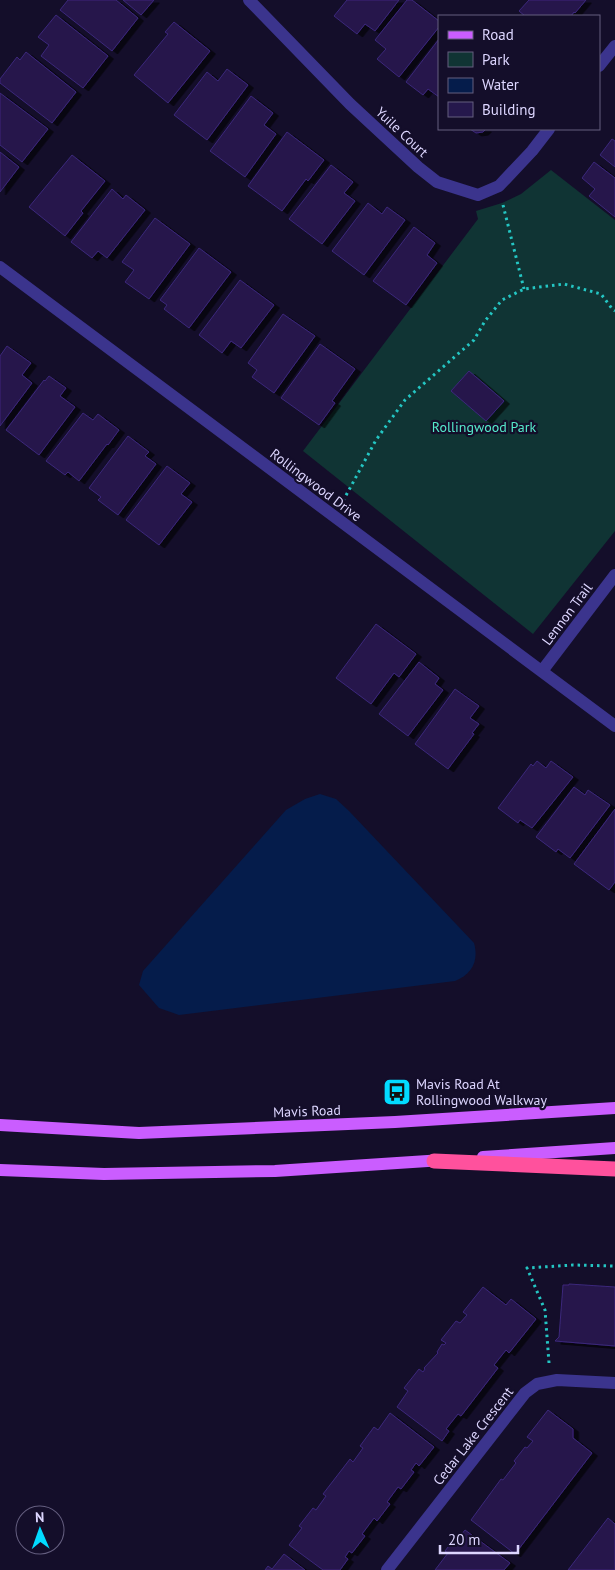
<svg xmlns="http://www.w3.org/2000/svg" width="615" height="1570" font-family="'PT Sans',sans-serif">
  <defs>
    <filter id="shadow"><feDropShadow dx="5.5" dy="3" stdDeviation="0" flood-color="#0009"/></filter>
  </defs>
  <rect width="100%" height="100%" fill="#140e2a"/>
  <path fill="#103434" d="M551,170L615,220V531L533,634L303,451L478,219L476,211L502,203L521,194Z"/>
  <path fill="#051c4b" d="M320,794L336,799L349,811L474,943C479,961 472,974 455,981L179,1015L159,1008L139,985L143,971L286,810L305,799Z"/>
  <path fill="#25184c" stroke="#3c277b" filter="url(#shadow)" d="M68,0H116L138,18L112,51L60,10Z
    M123,0H154L141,15Z
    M347,0H399L375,31L365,24L357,34L334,16Z
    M407,0H412L439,21V27L399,77L377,59L386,49L375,40Z
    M529,0H586L575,13L574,12L571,16H525L519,11Z
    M56,15L108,56L83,88L41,56L49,45L38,37Z
    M174,22L210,51L168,103L134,75L168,34L165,32Z
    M439,39V97L428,89L423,95L406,82Z
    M26,52L76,92L52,123L0,83V79L17,57L20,60Z
    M227,69L248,85L207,140L174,115L207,72L218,81Z
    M0,93L48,129L22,162L0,145Z
    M251,96L273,113L264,125L276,134L245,177L210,151Z
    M470,129H486L483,132L476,133Z
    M287,132L324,160L308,181L306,179L282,211L248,186Z
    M612,139L615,141V167L600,155Z
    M0,152L19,167L0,192Z
    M72,155L105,181L81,211L83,213L65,236L29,207Z
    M594,162L615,178V217L589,196L595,189L582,178Z
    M331,165L353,182L344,193L355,201L322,244L289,219Z
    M112,189L123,199L126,195L145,210L107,258L98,251L92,258L71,242Z
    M368,203L382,214L387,207L405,220L364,275L332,251Z
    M155,218L190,244L149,299L125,282L134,270L122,262Z
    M414,227L435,243L427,255L437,263L406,305L373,281Z
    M199,248L231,272L189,328L164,309L167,305L160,300Z
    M240,280L274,305L241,348L231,341L222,353L199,335Z
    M283,314L315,336L274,393L252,377L257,370L248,363Z
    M320,344L355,369L332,401L335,403L319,425L281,398Z
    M7,346L31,363L22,375L32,383L0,426V356Z
    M469,371L504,401L486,421L451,391Z
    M49,376L66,388L60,396L75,407L39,455L6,430L44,380L45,381Z
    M83,413L93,420L98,414L119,430L108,445L107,444L79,481L68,472L65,475L46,461Z
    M128,436L149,452L145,456L156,464L118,515L98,500L101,497L89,488Z
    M167,466L190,483L181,494L192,502L159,545L126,520Z
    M376,624L416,654L399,677L394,673L371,704L336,678Z
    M419,662L439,678L435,684L443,690L408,736L379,714Z
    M455,689L479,706L470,718L479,724L472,733L474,734L448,769L415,744Z
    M537,761L546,768L551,761L573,777L532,828L520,820L518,823L498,808L531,764L533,766Z
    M574,787L585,795L588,790L610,805L570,858L558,849L556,852L536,837Z
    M615,809V882L609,890L574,864Z
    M569,1284L615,1287V1346L555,1341L559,1337L563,1285H569Z
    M483,1287L506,1305L511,1299L536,1319L509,1353L506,1350L494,1365L498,1368L461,1416L458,1414L446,1429L449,1431L442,1441L397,1407L408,1391L404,1388L419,1369L423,1372L425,1369L424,1368L438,1353L437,1352L442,1344L444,1345L446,1343L441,1340L456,1321L460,1323L467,1315L463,1312Z
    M548,1410L573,1429V1438L592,1453L515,1554L471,1520L501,1479L503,1480L516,1463L514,1461L525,1447L527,1448L533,1441L527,1437Z
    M390,1413L434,1447L419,1466L416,1463L411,1470L414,1472L401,1489L398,1487L387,1502L390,1504L377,1521L374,1518L362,1534L365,1536L352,1553L349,1551L345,1557L348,1559L340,1570H323L289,1545L302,1528L299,1526L313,1508L316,1510L326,1496L323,1494L350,1459L353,1462L363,1448L360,1446L374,1427L378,1430Z
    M608,1518L615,1524V1570H568Z
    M465,1530L510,1563L504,1570H435L448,1553L445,1551L455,1538L457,1540Z
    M284,1554L305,1570H265L268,1566L272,1569Z"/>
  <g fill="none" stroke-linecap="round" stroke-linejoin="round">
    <path stroke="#24c6c3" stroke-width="3" stroke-dasharray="2.5 4" stroke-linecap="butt" d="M503,205L524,289
      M343,501L376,440L405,400L474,340L485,321L502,300L524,289L564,284L601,294L613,310L615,311
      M549,1363L545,1310L527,1268L573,1265L615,1266"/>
    <path stroke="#3b348d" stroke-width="12" d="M249,0L350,104L418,167L437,182L478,195L499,186L532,151L549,129
      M599,66L615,46
      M0,267L615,726
      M542,671L615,575
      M387,1570L525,1393L537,1384L557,1380L615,1383"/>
    <path stroke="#ca5dff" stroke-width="12" d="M0,1125L139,1133L395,1122L615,1108
      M483,1157L615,1148
      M0,1170L104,1174L275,1171L443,1160"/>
    <path stroke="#ff519d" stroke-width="15" d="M434,1161L615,1169"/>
  </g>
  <defs>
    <symbol id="bus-square" viewBox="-11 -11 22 22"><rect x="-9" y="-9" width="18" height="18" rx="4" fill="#02dbff" stroke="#140e2a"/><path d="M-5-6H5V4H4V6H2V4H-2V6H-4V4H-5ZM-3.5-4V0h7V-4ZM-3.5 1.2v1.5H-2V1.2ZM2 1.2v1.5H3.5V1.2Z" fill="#111"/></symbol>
  </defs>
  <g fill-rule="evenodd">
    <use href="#bus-square" x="381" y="1076" width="32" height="32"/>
  </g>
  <g text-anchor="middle" stroke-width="4.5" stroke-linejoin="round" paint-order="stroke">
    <g font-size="14" fill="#ddd6ff" stroke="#140e2a">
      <text transform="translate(402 132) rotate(43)" y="5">Yuile Court</text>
      <text transform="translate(316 485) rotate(37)" y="5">Rollingwood Drive</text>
      <text transform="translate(567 614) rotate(-53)" y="5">Lennon Trail</text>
      <text transform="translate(307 1111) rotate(-2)" y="5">Mavis Road</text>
      <text transform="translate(473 1436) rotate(-52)" y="5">Cedar Lake Crescent</text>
    </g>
    <g font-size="14" fill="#56ebcc" stroke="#140e2a">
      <text x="484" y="432">Rollingwood Park</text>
    </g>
    <g font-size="14" fill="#ddd6ff" stroke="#140e2a" text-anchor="start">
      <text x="416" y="1089">Mavis Road At<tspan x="416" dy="16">Rollingwood Walkway</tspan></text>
    </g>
  </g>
  <rect x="438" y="15" width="162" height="115" fill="#140e2a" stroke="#645e7f"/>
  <rect x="448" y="31" width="25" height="8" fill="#ca5dff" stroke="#645e7f"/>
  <text x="482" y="40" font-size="15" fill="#ddd6ff">Road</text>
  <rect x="448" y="52" width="25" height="15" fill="#103434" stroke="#645e7f"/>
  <text x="482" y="65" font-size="15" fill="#ddd6ff">Park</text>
  <rect x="448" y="78" width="25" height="15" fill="#051c4b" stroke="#645e7f"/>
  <text x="482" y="90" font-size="15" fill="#ddd6ff">Water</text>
  <rect x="448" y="102" width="25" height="15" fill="#25184c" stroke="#645e7f"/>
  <text x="482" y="115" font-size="15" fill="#ddd6ff">Building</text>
  <g transform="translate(40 1530) rotate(358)"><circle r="24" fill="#140e2a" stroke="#645e7f"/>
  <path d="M0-4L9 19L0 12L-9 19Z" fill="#02dbff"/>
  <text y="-8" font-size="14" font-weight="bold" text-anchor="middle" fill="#ddd6ff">N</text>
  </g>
  <path d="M440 1545v8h78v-8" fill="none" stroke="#ddd6ff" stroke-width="2.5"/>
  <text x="448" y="1545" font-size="15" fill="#ddd6ff" stroke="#140e2a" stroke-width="4" paint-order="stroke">20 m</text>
</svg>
